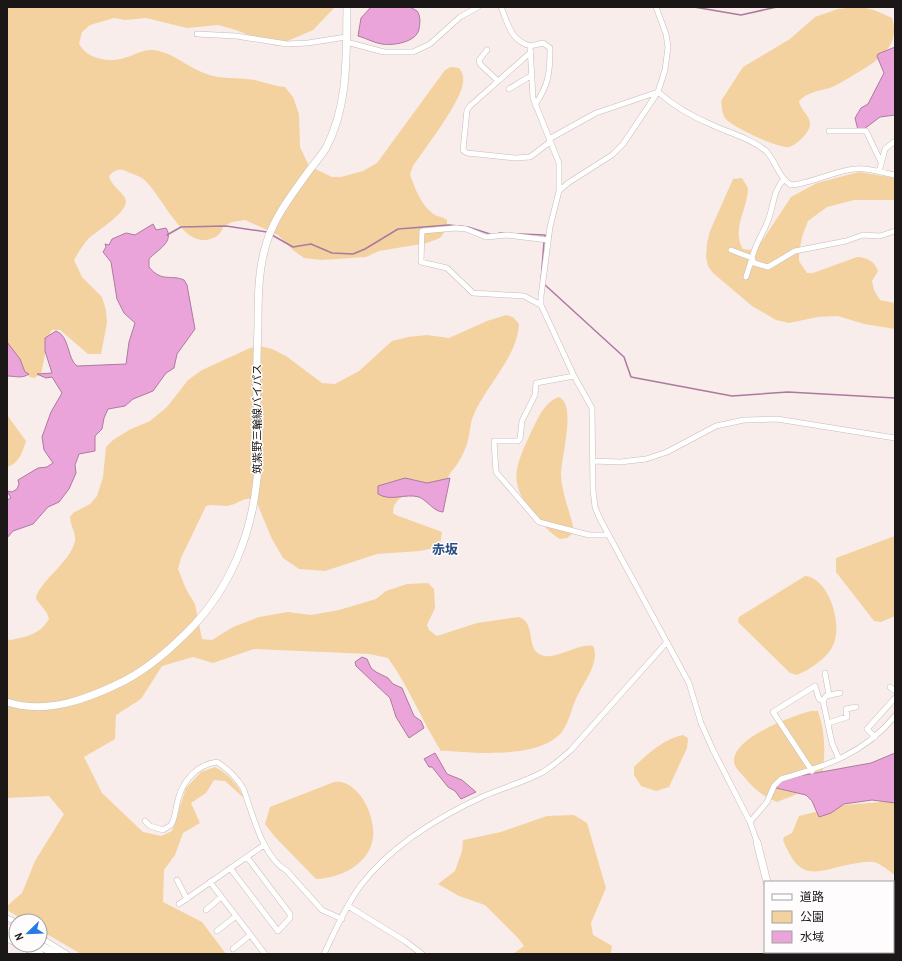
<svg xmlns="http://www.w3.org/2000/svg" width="902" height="961" font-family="'Archivo Narrow','Noto Sans JP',sans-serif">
  <rect width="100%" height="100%" fill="#f8edeb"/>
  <path fill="#f3d29f" d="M7,7H335L313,30L276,46L236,30L218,25L187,28L146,18L125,20L114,18L90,25L82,32L79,44C88,59 108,63 124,58C133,56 141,50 151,50C172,51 185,66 204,73C220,80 239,77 255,80C266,83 275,86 285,87L293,97L299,114L300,147L309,166L332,177H341L363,171L377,163L445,70L451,67L459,68C462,72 464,76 463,82C462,101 425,148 413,166L410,174C414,187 421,204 432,213C436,217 442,216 447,220V229L440,238L427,243L379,251L366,257L322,260L304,258L293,250L278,235L245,220L232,222L223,227C221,234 217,237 210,239C182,249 161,192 142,178C138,176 134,174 130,173C121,168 116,168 109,176C112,188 126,193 126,202C125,214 97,231 88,239C83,245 78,253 74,260L82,277L102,297L106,310L107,323L101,354H88L60,330H52L49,335L41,374L34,378L30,377L7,355Z
    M855,7C870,7 879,12 892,18C902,48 874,63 852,76C845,80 837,85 830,88C818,91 808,92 799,101C800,110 811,116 810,125C809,133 797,145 789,147C779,149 732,127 725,118C722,114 722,106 721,101L743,67L790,39L815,17L838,9Z
    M859,172L895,178V200H854L827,207L808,221L802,237L799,253V261L807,273H813L857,257C867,257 875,262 878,271L872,281L874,290L880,300L895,303V329L864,324L838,316L818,317L789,323L776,320L752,306L713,273L708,266L706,257L707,243L710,231L733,179L742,178L748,188C748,208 731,230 743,249L751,250L758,247L791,197L817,183Z
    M506,315L513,317L519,324C517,359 484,387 472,419C470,426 470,433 468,440C465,452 459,463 451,472C449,475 447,480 444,482C428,492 393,489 393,513L396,515L442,532L440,544L434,548L420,551L377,554L325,571L299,569L283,558L272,539L256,501C245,494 237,506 226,506C219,506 213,504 206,506L181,558L178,569L186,589L195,604L202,639L212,640L233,627L259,617L288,612L311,615L339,610L376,599L386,591L407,584L428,583L434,589L435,608L427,625L429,630L437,636L477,623L519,617C536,623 526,646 539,654C554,663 577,642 593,646C600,660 587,678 580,691C573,702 571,716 565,727C550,756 490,754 463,752C455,752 449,750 441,751C422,721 409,687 388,658L369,654L254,649L213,663L193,657L162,666L141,699L116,715L115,739L84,757L102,793L143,832L161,836L172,831L186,788L201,772L215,767C230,775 237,784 245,799L225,781L214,780L206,793L191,803L200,823L183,833L175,855L164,870L163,902L202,922L226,954H81L40,930V921H25L7,910V906L22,893L35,861L64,814L49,796L7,798V639L10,640C27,637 40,634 49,619L47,613L36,599C37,583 71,562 75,541C76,533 70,525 70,517L73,513L90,504L97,496L103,477L106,447L113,440L129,430L150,421L167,407L188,380L202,370L250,348L259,346L272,349L286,356L322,383L335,384L359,371L392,341L408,337L427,335L449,338L487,321Z
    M558,397C578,402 560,461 561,476C562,492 569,510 573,526L572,534L567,538L560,539C549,533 542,523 534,514C506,481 516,466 532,430C538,418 544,403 558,397Z
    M7,415L26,441C23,451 19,464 7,467Z
    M895,536V616L881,622L874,621L836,572V558Z
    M805,576C829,578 842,623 834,643C829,657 811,669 797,675L790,673L738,622L739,617Z
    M811,711H818C826,734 826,760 820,783L805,791L777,802C764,797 755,790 746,779C742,774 734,768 734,761C734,737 792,716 811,711Z
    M683,735L688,738L687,748L669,787L656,791L641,786L634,775V767C647,754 664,739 683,735Z
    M334,782C359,779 376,817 373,838C369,865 340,878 316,879L275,837L265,824L270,807Z
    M881,802H895V875C889,871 881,864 874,862C866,861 859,863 852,864C813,872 801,883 783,840L784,837L792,833L799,816L844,805Z
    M574,815L587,823L606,888L591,923L593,935L612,946L611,954H513L524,946L518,938L485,905L459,896L438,884L455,871L462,851L463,840L501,832L547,816Z"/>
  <path fill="#eaa4da" stroke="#ac7a9f" d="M371,7H410L417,11C421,16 420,23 419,29C417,42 393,46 382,44C374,43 366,38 358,36L361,18Z
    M895,47V115L880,117L864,129L858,130L855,118L861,108L868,104L884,73L877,56L878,54Z
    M153,224L156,230L166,228C175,242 157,250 149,259V267C162,283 171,274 184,280L187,285L195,329L177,354L174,368L166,373L153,391L133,399L125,406L108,409L104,418L102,429L95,436V451L79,454L75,465L76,473L69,489L59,502L48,507L33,524L13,531L7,538V500L11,498L7,491L12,492L17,489L19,484L18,480L38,468L47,467L53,463L44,450L42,437L51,412L62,393L52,377L46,378L37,374L52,373L45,351V338L56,331C70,336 67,359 77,366L126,364L129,342L135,323L124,313L117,299L111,262L103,252L106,247L105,244L109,245L112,239L126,233L135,235Z
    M7,342L20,359L25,372L29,374C22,379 15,376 7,376Z
    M405,478L427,483L450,478L443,512C434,512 427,500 419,497C405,493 391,502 378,494V486Z
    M362,657L367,659L371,668L376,672L388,678L393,684L402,688L414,716L421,721L424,728L409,738L396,717L390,698L356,666L355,662Z
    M435,753L447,774L462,780L476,792L461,799L455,791L448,787L432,767H429L424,759Z
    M895,753V803L872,800L844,804L831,813L819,817L812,801L806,795L776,788L782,781L799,776L871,763Z"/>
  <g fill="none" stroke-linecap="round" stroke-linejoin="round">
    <path stroke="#ac7a9f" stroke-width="1.5" d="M694,7L741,15L777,7
      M499,233L545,235V238
      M167,235L181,227L226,226L267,232
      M272,235L293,247L311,244L332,253L353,254L365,249L398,229L449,225L468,227L490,234
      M541,281L544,242
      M544,284L624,357L631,377L732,396L788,392L895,398"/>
    <defs>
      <path id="minor" d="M501,7C509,26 510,39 530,46L533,98L559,163V191
        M656,7L666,34L668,47L665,70L658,92L623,144L612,155L568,183L559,191L550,227L541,296V305L574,376L592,408L593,490L595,507L600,519L689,683L701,723L713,750L750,822L757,842
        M197,34L236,36L287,44L308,43L346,37
        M346,42L384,52H413L430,44L460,17L478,7
        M530,46L543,43L550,48C550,73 549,84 535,105
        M487,50L479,60L480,64L498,81
        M531,52L470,106L467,110L463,150L467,153L515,158L530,157L550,142
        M509,89L532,75
        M829,131H866L881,162
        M549,139L596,113L658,92C674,106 691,116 710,124C729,133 750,138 766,151C776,161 778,177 791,185C816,183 840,167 864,169C874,170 885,173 895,175
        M879,172L885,149L895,141
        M784,179C772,192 774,208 767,223C762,235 755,245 752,258L754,263L768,267L795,251L846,241L863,235L880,236L895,231
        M731,250L752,258L746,277
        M541,305L524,296L473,293L447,268L421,262L422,231L456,228L466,229L486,237L507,235L548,240
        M574,376L536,383L535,395L522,421L520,439L518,441H494L496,472L539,522L589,535H608
        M593,461L620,462L646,459L667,452L716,426L744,420L777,419L895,438
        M825,673L829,695
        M890,687L895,691
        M828,723L847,717L846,709L856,707
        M875,737L867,729L895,698
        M839,759L832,743L823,701L826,696L840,693
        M812,771L773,712L815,686L819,699L823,701
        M145,821L150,826L163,830L171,825C175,819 175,812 177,804C181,783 195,765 217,762C228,769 236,777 243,788C253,814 262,857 287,871L322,910L342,919
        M750,822L767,802L774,786L781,779C826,766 864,754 895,716
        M230,868L278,931L290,918V914L247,857
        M177,880L187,899
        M210,882L265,954
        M179,904L264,845
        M348,906L405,941L422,954
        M206,910L221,897
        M7,918L16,922
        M217,931L236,916
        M40,937L67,954
        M233,949L250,935
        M324,954C335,931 346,905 361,885C392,845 438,817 484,796C503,788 524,782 543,772C553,766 562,758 571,750L667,642"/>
      <path id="major" d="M7,702C47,715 88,699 124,681C151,667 174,646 195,624C230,586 250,537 256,487C260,460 258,431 257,404C256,378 257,352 258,326C258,301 258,276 264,252C271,221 290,197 308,172C314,164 321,156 326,148C349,104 346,55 347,7
        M757,842L767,882
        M775,954V952"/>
      <path id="highway" d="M7,928L16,933
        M7,937L16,942
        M22,945L39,954
        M39,945L56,954"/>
    </defs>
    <use href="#minor" stroke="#c6bcba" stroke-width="6"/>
    <use href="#major" stroke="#c6bcba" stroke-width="8"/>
    <use href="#highway" stroke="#c6bcba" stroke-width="9"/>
    <use href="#minor" stroke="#fff" stroke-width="5"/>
    <use href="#major" stroke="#fff" stroke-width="7"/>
    <use href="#highway" stroke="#fff" stroke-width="8"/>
  </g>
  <g text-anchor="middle" stroke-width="3" stroke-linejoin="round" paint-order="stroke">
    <g font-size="11" fill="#1a1716" stroke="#fefcfc">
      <text transform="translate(257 419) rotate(-90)" y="4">筑紫野三輪線バイパス</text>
    </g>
    <g font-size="13" font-weight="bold" fill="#254d82" stroke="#fefcfc">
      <text x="445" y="554">赤坂</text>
    </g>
  </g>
  <rect width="902" height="961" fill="none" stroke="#1a1716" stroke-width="16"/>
  <rect x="764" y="881" width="130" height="72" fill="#fefcfc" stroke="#a3a0a0"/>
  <rect x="772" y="894" width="20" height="6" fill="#ffffff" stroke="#a3a0a0"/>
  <text x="800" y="901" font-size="12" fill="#1a1716">道路</text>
  <rect x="772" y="911" width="20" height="12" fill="#f3d29f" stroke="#a3a0a0"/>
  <text x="800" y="921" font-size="12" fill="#1a1716">公園</text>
  <rect x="772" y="931" width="20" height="12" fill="#eaa4da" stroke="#a3a0a0"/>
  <text x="800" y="941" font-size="12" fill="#1a1716">水域</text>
  <g transform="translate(28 933) rotate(247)"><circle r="19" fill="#fefcfc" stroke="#a3a0a0"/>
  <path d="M0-3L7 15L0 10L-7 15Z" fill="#267ae4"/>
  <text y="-6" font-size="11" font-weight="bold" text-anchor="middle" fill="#1a1716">N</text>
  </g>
</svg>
